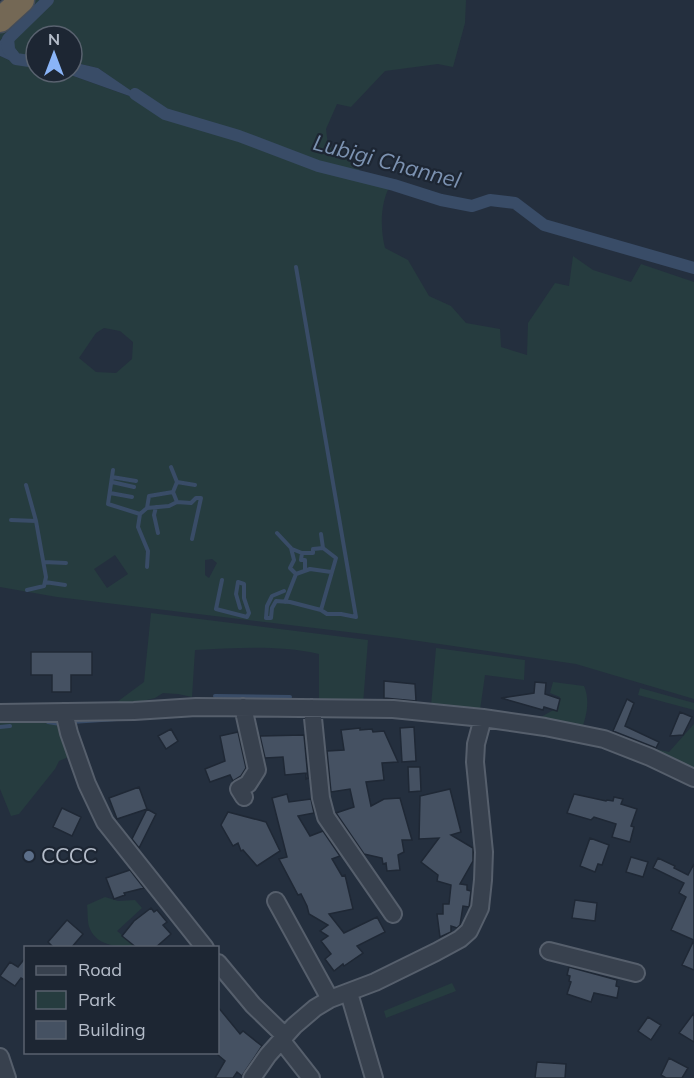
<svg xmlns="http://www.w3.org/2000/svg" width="694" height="1078" font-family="Mulish,sans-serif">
  <rect width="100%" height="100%" fill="#242f3e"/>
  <path fill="#263c3f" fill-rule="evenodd" d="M34,0H466L465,23L453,67L438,64L385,71L351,107L337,104L326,129L328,145L359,169L360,176L391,184C380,202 380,228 385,248L408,260L429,296L451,306L466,323L500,329L501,347L527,355L528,323L555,283L569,286L573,256L593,270L631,282L641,264L694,282V699L576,664L398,638L57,597L0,587V56L11,61L36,65V72H62L146,102L98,68L72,62V36H36V54L20,55L15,48L3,37L0,41V31ZM104,328L120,331L133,342L132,359L116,373L96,372L79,358L96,333ZM115,555L128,574L107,588L94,569ZM212,559L217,563L209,578L205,575V560Z
    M151,613L368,640L363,704L319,703V654C279,645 236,648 195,650L192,697L178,694L163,693L155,698L135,703L113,705L144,682Z
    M436,648L525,660L524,680L485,675L480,710L431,706Z
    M553,682L584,686C590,699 587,717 581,730L550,726L541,717L557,708L560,697L550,693Z
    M640,688L694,703V710L638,695Z
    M57,716L71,756L59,761L55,769L19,814L11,816L0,789V720Z
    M694,724V772L652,751L655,749L669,752Z
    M105,897L118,901L135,900L142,908L117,931L137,947C120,947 98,947 90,929C87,923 88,912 87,905Z
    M452,983L456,991L386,1018L384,1011Z"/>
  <path fill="#394c67" d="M3,37L14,38L15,48L20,55L36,54V65L11,61L0,56V41Z
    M72,62L98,68L149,103L62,72H72Z"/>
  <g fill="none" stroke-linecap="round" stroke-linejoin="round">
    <path stroke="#394c67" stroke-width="4" d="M113,470L108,504L140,514
      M112,477L136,481
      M112,482L134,487
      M177,482L195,485
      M26,485L36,521L46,577L44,586L27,590
      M110,493L132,497
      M177,502L191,503L196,498H201L192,539
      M156,507L154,515L158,533
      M147,508L169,506L177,502L173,492
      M11,520L36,521
      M277,533L291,548L294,560L290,568L296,574
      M292,549L302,553H313V549L323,548
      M302,553L301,560H305V571
      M44,562L66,563
      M147,567L148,551L138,527L140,514L147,508L149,496L173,492L177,482L171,467
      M222,580L216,609L247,617L249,613L244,598V584L238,582L236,594L240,608
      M45,582L65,585
      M284,591L272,596L267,606L266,618H271L272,608L276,601L290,602L321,610L327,614H341L356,617L296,267
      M285,602L296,574L310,569L331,572
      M321,610L336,558L323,548L321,534
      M215,696L290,697
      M48,722L60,724
      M71,722L117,719
      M0,727L10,726"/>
    <path stroke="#394c67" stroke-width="12" d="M36,62L16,59L8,49V39L48,0
      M135,94L165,114L239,136L318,166L394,185L441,200L472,206L490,200L515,203L544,225L694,268"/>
  </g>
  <path fill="#455162" stroke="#1f2835" stroke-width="1.5" d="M31,652H92V675H71V692H52V675H31Z
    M384,681L415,684L416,701L384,698Z
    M535,682L546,683L545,694L560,699L557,711L544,707L543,710L501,698L534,693Z
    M627,699L634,703L625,726L659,742L656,748L613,731Z
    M680,712L692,717L683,735L670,736Z
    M414,727L416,761L402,762L400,728Z
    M360,728V730L372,729L373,732L384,731L398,762L382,763L384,780L366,782L371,806L384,799L400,798L412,840H402L404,852L398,855L400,870L387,871L386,863L383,864L382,858L364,854L336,813L354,807L350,789L331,792L327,751L344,750L341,730Z
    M171,729L178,741L166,749L158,736Z
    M238,732L246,768L241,776L233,781L230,775L210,782L205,769L225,761L220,736Z
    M304,735L308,778L306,779V773L285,775L283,757L265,758L260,736Z
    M408,767H420L421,791L409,792Z
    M139,787L147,809L117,819L109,798Z
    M450,789L461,832L451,835L473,848V861L460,884L467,885V890L471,891L469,907L463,906L460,925L457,928L451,926V932L440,937L437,914H443V904H449L451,885L437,881L438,875L421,862L439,838L419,839L420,796Z
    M287,794L289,802L311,799L314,813L298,816L310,836L323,831L340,856L332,859L342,876L345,875L353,909L329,914L344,933L377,917L385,932L357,946L363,953L344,966L343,964L334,971L325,959L331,954L321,941L328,936L320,931L328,925L309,914L307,906L301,894L298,895L279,859L287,857L272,798Z
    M574,794L606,801L607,800L613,801L614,797L623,799L621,804L637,809L631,826L634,827L630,842L612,837L616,824L594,817L591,820L567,813Z
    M62,808L81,817L72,836L53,827Z
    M147,809L156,814L139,848L132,839Z
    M228,812L266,822L280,851L257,866L243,850L241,851L238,843L233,846L221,825Z
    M590,838L609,845L602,865L598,864L595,872L580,866Z
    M631,857L648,862L643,877L626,872Z
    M658,858L675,866L674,868L688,875L694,864V970L682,965L694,940L671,930L686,897L679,893L684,883L653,868Z
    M130,870L144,888L124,893L125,895L114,899L106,878Z
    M575,900L597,903L595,921L572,918Z
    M151,908L154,912L157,910L167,922L163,925L171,934L155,948H137L122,936L134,921Z
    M67,920L83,934L71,948H54L48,942Z
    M26,957V981L21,978L15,986L0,976L10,962L18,967Z
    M569,967L617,980L616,986L619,987L617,998L594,993L591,1002L567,994L571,982L569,981L570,976L567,975Z
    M218,1007L240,1034L243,1031L262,1046L242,1076L237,1072L233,1078H215L225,1061L218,1055Z
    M694,1013V1042L679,1033Z
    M648,1017L661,1025L651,1040L638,1031Z
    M669,1058L688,1068L682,1078H666L661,1075Z
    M537,1062L566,1064L565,1078H535Z"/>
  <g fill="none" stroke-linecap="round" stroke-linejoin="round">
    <defs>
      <path id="minor" d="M243,707L257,770L248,784L239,789L244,797
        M312,708L321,798L326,817L393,914
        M64,712L69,733L87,784L105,822L205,948
        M0,713L134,711L196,707L393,709L483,718L545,727L604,739L650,757L694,778
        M276,901L330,999
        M549,951L636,973
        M218,963L253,1005L285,1036
        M349,993L374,1078
        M282,1041L311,1078
        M0,1057L7,1078
        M252,1078L268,1055L294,1026L315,1008L330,999L375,982L436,952L460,939L469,931L480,908L483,880L484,852L475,762L476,744L483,718"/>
      <path id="highway" d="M0,20L22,0"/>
    </defs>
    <use href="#minor" stroke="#565f6c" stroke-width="20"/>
    <use href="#highway" stroke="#434c59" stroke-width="27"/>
    <use href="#minor" stroke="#38414e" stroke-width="16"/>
    <use href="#highway" stroke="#746855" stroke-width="24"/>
  </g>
  <circle fill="#5c6f8a" stroke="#1d2633" stroke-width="2" cx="29" cy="856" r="6"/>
  <g text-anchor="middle" stroke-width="4.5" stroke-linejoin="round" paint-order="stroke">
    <g font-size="21" fill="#b4bcc9" stroke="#1d2633" text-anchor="start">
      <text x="41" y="863">CCCC</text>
    </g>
    <g font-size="22" font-style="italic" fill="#7c92b1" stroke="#1d2633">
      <text transform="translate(387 161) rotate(15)" y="8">Lubigi Channel</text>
    </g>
  </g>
  <rect x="24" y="946" width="195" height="108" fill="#1d2633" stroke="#59626f" stroke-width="1.5"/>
  <rect x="36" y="966" width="30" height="9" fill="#38414e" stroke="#59626f" stroke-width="1.5"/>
  <text x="78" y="976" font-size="18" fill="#b4bcc9">Road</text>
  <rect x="36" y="991" width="30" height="18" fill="#263c3f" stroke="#59626f" stroke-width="1.5"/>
  <text x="78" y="1006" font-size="18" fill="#b4bcc9">Park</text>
  <rect x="36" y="1021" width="30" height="18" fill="#455162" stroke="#59626f" stroke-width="1.5"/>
  <text x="78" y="1036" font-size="18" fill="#b4bcc9">Building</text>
  <g transform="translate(54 54)"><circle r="28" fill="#1d2633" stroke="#59626f" stroke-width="1.5"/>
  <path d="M0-4.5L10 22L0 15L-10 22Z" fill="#8ab4f8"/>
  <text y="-9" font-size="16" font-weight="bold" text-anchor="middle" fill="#b4bcc9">N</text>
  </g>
</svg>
